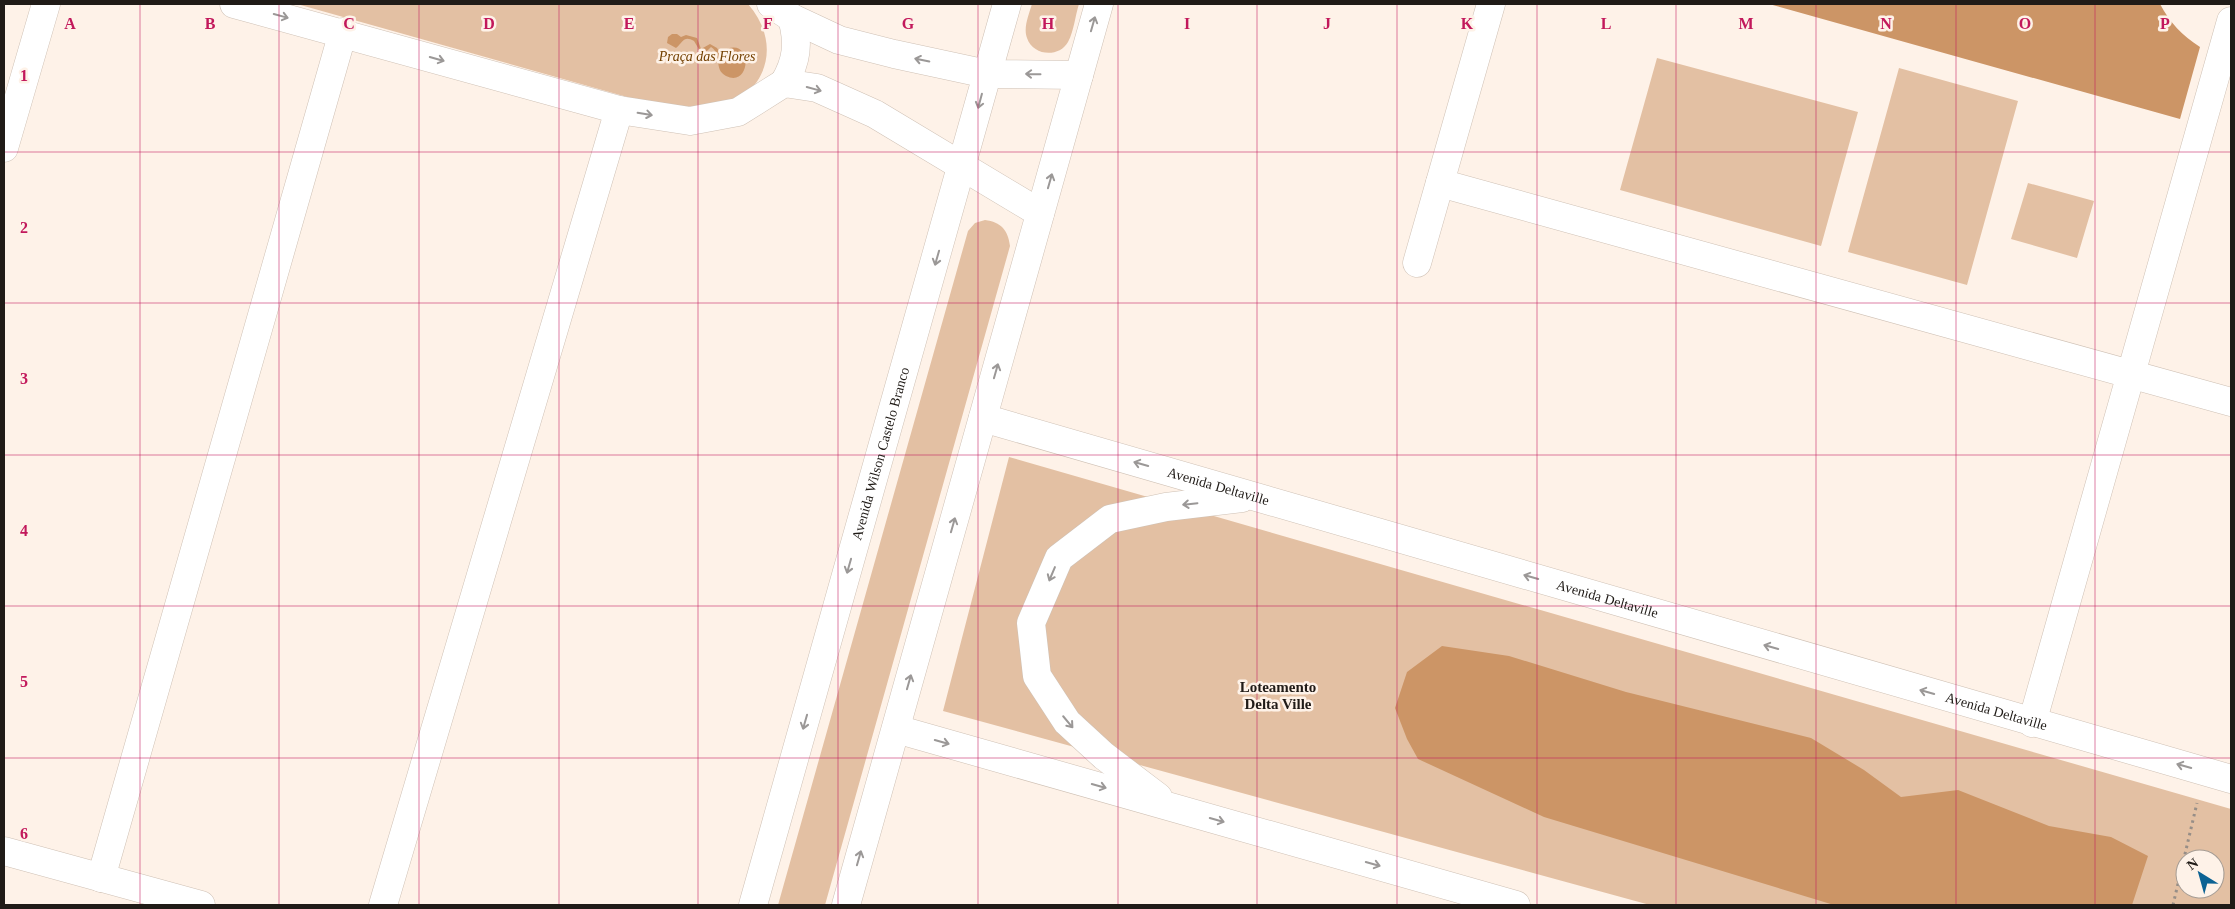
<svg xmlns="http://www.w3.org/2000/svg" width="2235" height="909" font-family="Georgia,serif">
  <rect width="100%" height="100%" fill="#fef2e8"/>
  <path fill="#e3c0a3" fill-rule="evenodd" d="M297,4H748C785,46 765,101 709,109C693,111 668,105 652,104Z
    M1032,4H1079C1075,16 1074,31 1068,42C1059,58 1033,56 1027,38C1023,28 1029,14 1032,4Z
    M1657,58L1858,112L1821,246L1620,190Z
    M1899,68L2018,101L1967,285L1848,252Z
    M2028,183L2094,201L2077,258L2011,239Z
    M985,220C1001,222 1008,230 1010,246L825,905H778L968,231L975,223Z
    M1009,457L2231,809V905H1650L943,711ZM2185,859H2215V889H2185Z"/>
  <path fill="#cc9566" d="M1769,4H2160C2170,23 2182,35 2200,47L2180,119Z
    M672,34H677L681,37L686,35L697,38L701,49L710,44L717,48L720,53C753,30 753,89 726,76C713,69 723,55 711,47L707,51H700L694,41C684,35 683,42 676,48L667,43L668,37Z
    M1442,646L1509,656L1626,692L1811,738L1864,770L1901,797L1958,790L2049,826L2111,837L2148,856L2132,905H1834L1544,817L1418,759L1407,739L1395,708L1407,672Z"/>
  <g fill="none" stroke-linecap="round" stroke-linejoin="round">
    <defs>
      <g id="street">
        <path d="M234,4L619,110L690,121L738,112L784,83L817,88L875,114L1040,213"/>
        <path d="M771,4L792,18L839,40L894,54L987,74L1079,75"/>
        <path d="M784,83C797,61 799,43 792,18"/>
        <path d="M4,148L46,4"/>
        <path d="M1440,183L2231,402"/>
        <path d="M1417,263L1491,4"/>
        <path id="s1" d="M983,418L2231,779"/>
        <path d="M2032,723L2231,21"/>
        <path d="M896,729L1516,905"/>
        <path d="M1158,797L1104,756L1067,722L1037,676L1031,623L1059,558L1110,519L1166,507L1242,498"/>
        <path d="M4,851L201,905"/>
        <path d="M101,878L343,32"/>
        <path d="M383,905L619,110"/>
        <path id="s2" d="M753,905L1007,4"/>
        <path d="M846,905L1099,4"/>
      </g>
    </defs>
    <use href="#street" stroke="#cfc1b5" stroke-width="29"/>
    <path stroke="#978e87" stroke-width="3" stroke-dasharray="2.5 4" stroke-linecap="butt" d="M2173,905L2197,803"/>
    <use href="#street" stroke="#fff" stroke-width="28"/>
  </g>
  <defs><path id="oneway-shaft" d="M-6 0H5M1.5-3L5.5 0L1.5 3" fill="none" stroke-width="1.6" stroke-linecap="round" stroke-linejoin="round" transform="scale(1.25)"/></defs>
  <g stroke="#9b9897">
    <use href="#oneway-shaft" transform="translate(281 16) rotate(15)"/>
    <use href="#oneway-shaft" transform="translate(1093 24) rotate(-74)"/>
    <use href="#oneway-shaft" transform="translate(437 59) rotate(16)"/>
    <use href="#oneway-shaft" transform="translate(922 60) rotate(-168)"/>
    <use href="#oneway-shaft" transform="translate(1033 74) rotate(-179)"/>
    <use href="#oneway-shaft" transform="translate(814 89) rotate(15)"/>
    <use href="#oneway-shaft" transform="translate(980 101) rotate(105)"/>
    <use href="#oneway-shaft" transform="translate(645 114) rotate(9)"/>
    <use href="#oneway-shaft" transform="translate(1050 181) rotate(-74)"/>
    <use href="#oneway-shaft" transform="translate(937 258) rotate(106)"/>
    <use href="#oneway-shaft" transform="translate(996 371) rotate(-74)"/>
    <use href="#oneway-shaft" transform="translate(1141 464) rotate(-164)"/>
    <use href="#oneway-shaft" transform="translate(1190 504) rotate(174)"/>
    <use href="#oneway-shaft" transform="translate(953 525) rotate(-74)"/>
    <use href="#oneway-shaft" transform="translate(849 566) rotate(106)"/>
    <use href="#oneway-shaft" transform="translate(1052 574) rotate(113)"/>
    <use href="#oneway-shaft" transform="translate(1531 577) rotate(-164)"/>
    <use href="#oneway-shaft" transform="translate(1771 647) rotate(-164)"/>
    <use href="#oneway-shaft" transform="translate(909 682) rotate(-74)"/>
    <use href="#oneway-shaft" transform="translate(1927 692) rotate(-164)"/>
    <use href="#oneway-shaft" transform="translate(805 722) rotate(106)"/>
    <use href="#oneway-shaft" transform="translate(1068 722) rotate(50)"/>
    <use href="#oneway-shaft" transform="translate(942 742) rotate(16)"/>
    <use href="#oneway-shaft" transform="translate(2184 766) rotate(-164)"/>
    <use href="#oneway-shaft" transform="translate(1099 786) rotate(16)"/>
    <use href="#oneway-shaft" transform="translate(1217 820) rotate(16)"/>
    <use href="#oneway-shaft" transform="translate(859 858) rotate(-74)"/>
    <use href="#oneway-shaft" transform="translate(1373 864) rotate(16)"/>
  </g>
  <path fill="none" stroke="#c2185b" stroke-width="1" stroke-opacity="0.55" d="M140,4V905M279,4V905M419,4V905M559,4V905M698,4V905M838,4V905M978,4V905M1118,4V905M1257,4V905M1397,4V905M1537,4V905M1676,4V905M1816,4V905M1956,4V905M2095,4V905M4,152H2231M4,303H2231M4,455H2231M4,606H2231M4,758H2231"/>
  <g text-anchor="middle" stroke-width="5" stroke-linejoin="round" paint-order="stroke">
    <g font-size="14" font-style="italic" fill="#734001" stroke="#fef2e8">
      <text x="707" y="61">Praça das Flores</text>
    </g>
    <g font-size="14" fill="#201b17" stroke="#fef2e8">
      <text dy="5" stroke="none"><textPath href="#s2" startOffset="469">Avenida Wilson Castelo Branco</textPath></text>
      <text dy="5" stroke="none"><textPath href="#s1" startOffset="245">Avenida Deltaville</textPath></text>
      <text dy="5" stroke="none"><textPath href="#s1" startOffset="650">Avenida Deltaville</textPath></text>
      <text dy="5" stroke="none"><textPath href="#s1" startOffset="1055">Avenida Deltaville</textPath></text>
    </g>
    <g font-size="15" font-weight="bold" fill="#201b17" stroke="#fef2e8">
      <text x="1278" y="692">Loteamento<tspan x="1278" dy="17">Delta Ville</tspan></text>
    </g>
  </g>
  <g font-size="16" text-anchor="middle" font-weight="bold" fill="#c2185b" stroke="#fef2e8" stroke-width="5" stroke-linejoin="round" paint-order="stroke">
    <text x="70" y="29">A</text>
    <text x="210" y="29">B</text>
    <text x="349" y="29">C</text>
    <text x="489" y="29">D</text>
    <text x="629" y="29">E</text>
    <text x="768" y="29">F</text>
    <text x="908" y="29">G</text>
    <text x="1048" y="29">H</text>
    <text x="1187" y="29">I</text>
    <text x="1327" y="29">J</text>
    <text x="1467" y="29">K</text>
    <text x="1606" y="29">L</text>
    <text x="1746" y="29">M</text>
    <text x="1886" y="29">N</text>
    <text x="2025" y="29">O</text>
    <text x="2165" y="29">P</text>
    <text x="24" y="81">1</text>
    <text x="24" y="233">2</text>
    <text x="24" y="384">3</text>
    <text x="24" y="536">4</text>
    <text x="24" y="687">5</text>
    <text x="24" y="839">6</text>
  </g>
  <rect width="2235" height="909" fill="none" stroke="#201b17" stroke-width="10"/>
  <g transform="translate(2200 874) rotate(323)"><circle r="24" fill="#fef2e8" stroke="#a59c94"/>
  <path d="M0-4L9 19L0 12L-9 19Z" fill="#0c6293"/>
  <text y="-8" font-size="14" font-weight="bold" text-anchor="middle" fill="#201b17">N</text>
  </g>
</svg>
